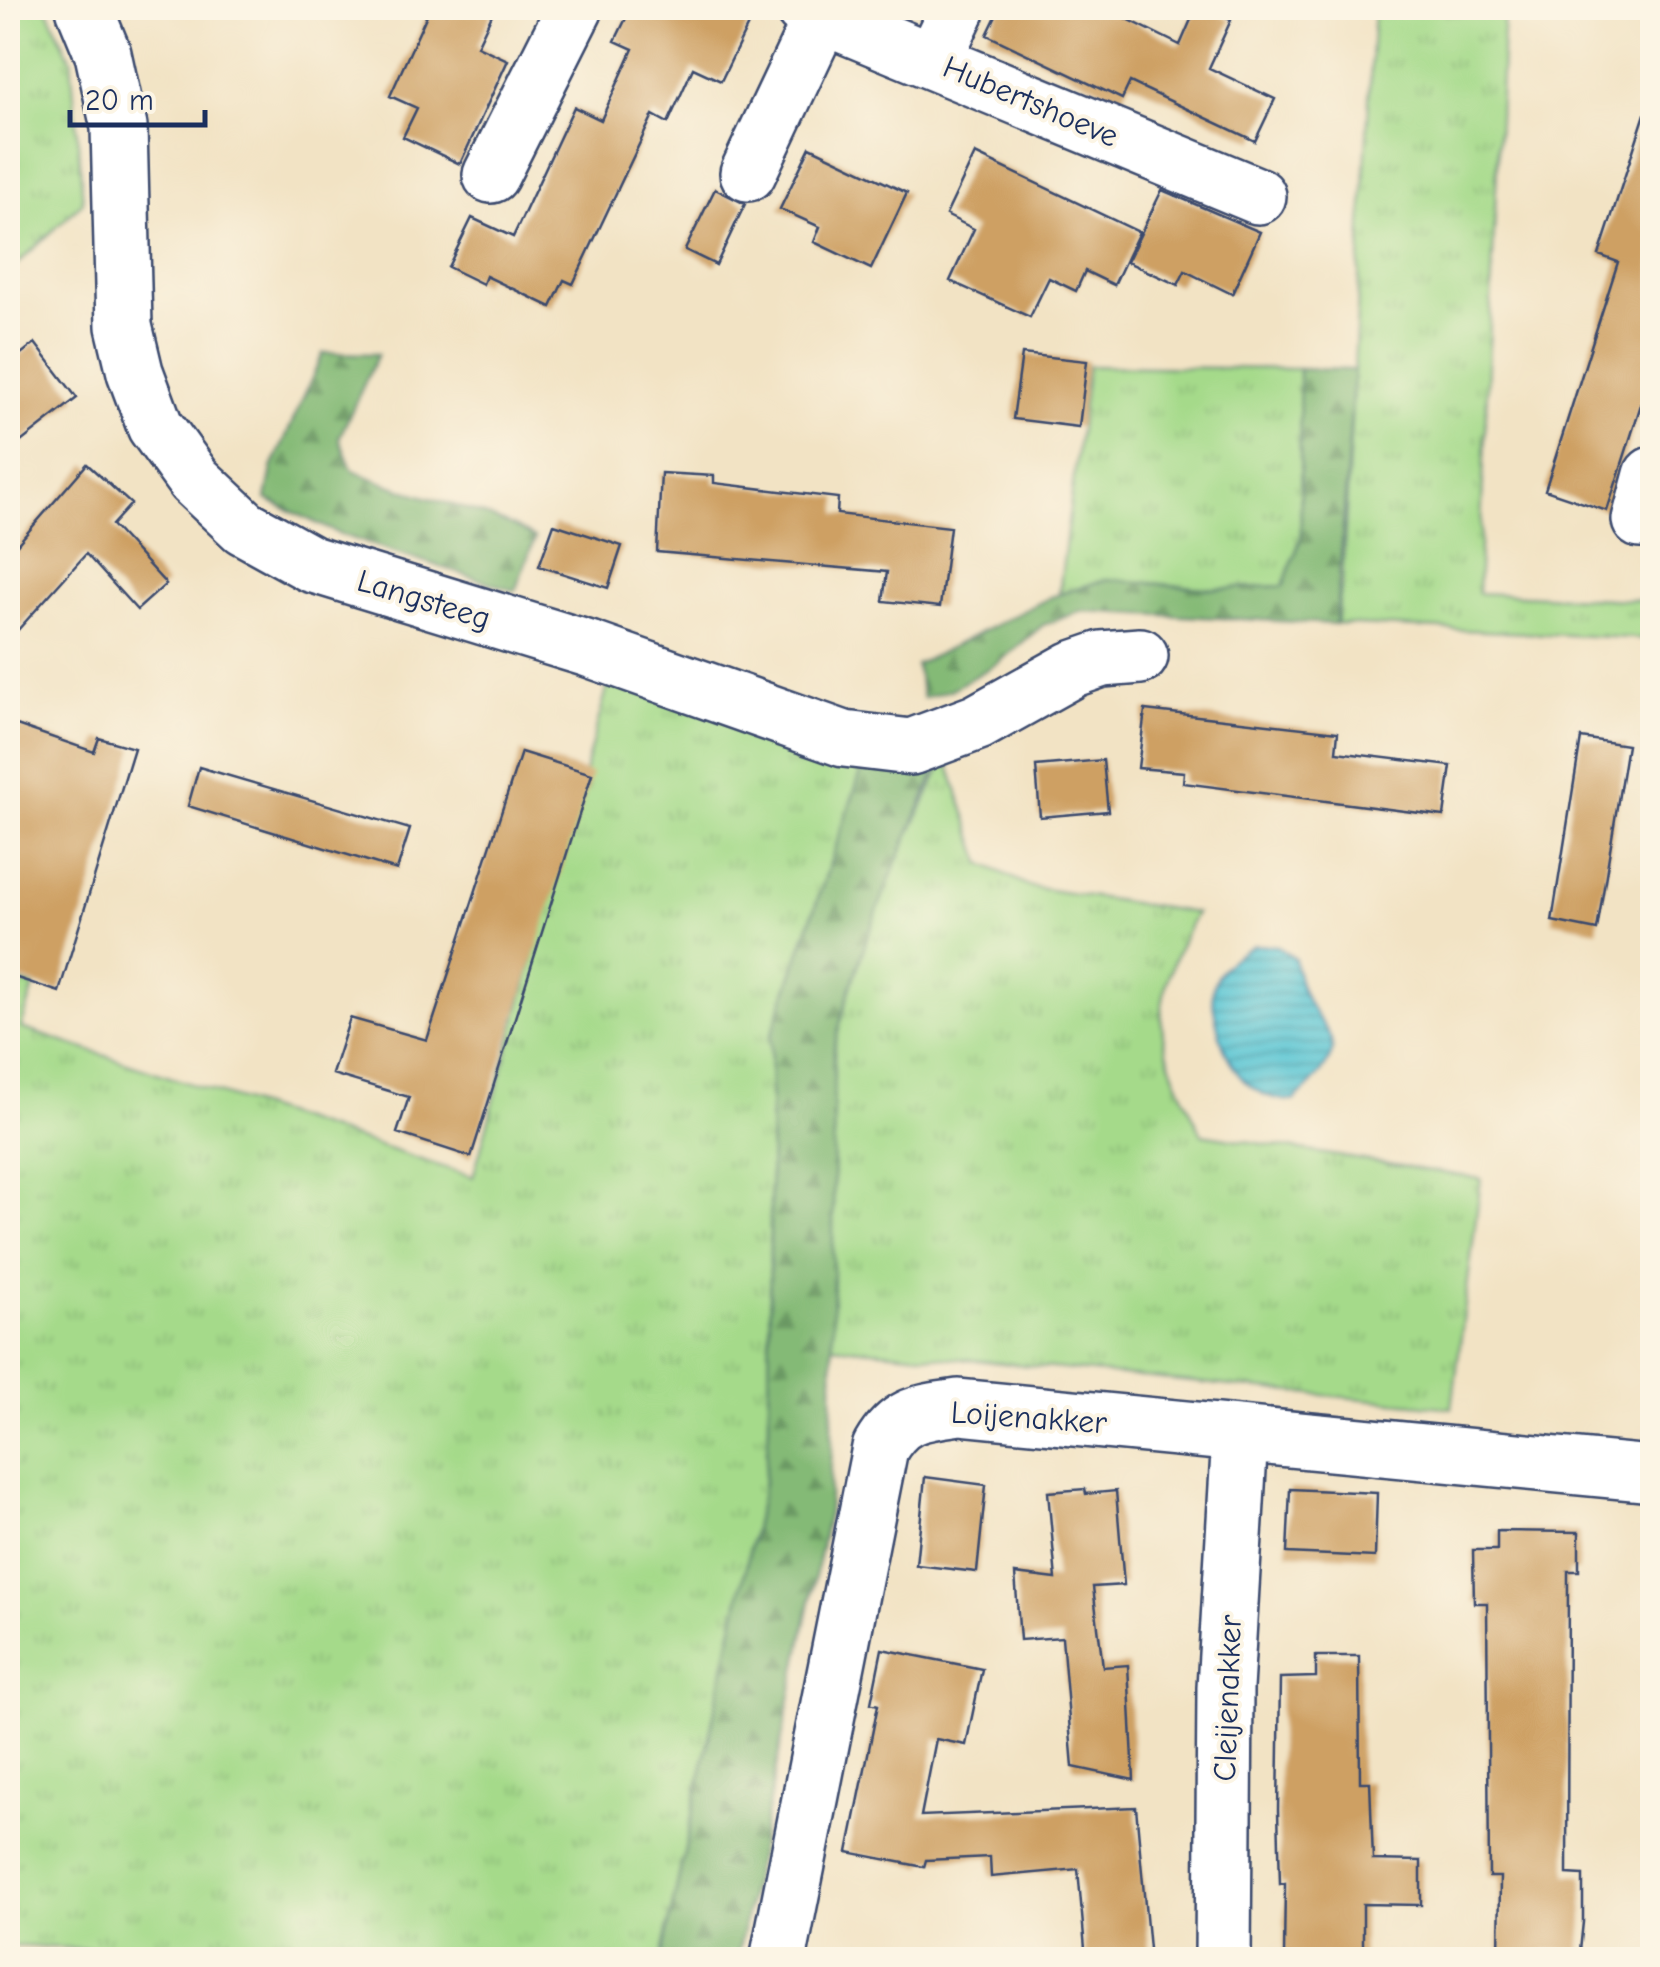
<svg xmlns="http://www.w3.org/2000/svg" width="1660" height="1967" font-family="'Comic Neue',sans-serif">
  <defs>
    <pattern id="grass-tufts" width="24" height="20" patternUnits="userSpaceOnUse" patternTransform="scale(2.5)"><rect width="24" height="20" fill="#a5da8a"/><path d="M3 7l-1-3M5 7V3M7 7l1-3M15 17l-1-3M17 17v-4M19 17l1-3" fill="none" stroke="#8dbb7a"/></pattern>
    <pattern id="forest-firs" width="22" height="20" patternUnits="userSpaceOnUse" patternTransform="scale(2.5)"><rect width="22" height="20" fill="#84ba76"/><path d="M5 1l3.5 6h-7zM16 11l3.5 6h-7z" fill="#6b9864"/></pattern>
    <pattern id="water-rules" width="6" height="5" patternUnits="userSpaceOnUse" patternTransform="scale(2.5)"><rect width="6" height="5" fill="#5ac6d4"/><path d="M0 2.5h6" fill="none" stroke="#4aa1af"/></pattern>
  </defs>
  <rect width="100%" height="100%" fill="#fcf5e5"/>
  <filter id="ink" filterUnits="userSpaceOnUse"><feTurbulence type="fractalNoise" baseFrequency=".01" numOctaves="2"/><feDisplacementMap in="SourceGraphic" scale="20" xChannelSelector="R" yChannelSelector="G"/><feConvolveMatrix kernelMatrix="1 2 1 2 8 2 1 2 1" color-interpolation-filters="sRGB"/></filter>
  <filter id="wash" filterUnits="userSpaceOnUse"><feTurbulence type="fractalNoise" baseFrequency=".0048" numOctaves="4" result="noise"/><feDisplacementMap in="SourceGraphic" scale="40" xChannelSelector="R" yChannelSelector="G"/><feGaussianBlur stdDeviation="2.25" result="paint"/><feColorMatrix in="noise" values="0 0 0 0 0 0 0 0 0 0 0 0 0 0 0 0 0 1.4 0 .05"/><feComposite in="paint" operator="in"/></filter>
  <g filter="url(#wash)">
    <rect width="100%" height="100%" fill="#f2e3c4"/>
    <path fill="url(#grass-tufts)" stroke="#608474" stroke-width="2.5" d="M8,8H47L71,60L83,202L8,273Z
      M1374,8H1504L1478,593L1652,601V639L1336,624L1342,584Z
      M1088,366L1299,369L1301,538L1283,586L1214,589L1108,579L1059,594Z
      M610,678L865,761L771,1036L769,1426L764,1483L661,1959L99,1960L97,1949L8,1946V978L34,987L21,1028L473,1177Z
      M946,757L982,863L1031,887L1196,913C1145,1012 1154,1036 1202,1134L1481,1179L1452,1408L832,1346L834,1047L850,982L891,874Z"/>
    <path fill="url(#forest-firs)" stroke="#50746a" stroke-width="2.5" d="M323,353L378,354L339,438L352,469C410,499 480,505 535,538L515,591L339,534L266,499L272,468Z
      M1299,369L1354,370L1336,624L1081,611L1043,625L998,663L950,690L923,698L916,665L1051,597L1107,579L1214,589L1283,586L1301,538Z
      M942,758C900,852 859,946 834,1047L832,1451L828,1513L737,1959L661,1960L764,1483L769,1426L771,1036L865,761Z"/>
    <path fill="url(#water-rules)" stroke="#3a7a99" stroke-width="2.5" d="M1254,945L1277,946L1295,959C1303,1040 1376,1028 1293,1101C1244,1098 1225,1063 1216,1019C1213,1002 1209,990 1218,975C1226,961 1241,953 1254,945Z"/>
    <g id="blocks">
      <path fill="#cea064" d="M430,8H495L477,46L508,60L460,164L403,137L417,108L390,96Z
        M631,8H732L752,17L721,81L693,68L668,123L653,115L573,284L564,280L551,307L486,276L483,284L448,267L472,218L513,237L574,107L601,120L633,49L615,41Z
        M1000,8H1105L1180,45L1196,8H1205L1231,20L1209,68L1275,99L1255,141L1130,82L1122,99L987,35Z
        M1645,114L1652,115V370L1607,511L1545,490L1618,262L1599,255Z
        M810,147L907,193L871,269L814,242L820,227L780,209Z
        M975,154L1139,232L1114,285L1085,271L1076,291L1049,278L1030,317L950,281L974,229L946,215Z
        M715,189L745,204L716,265L685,250Z
        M1162,190L1260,232L1232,294L1185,271L1178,285L1127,262Z
        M35,343L77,398L8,452V364Z
        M1022,354L1087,361L1079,427L1013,419Z
        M87,464L131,504L112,525L166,584L137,610L86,554L8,641V555Z
        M661,473L714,476V483L838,498L837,514L950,527L940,607L883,601L887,572L657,552Z
        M554,524L622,546L608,588L539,566Z
        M1145,710L1338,732L1336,752L1451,766L1444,816L1183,783L1184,772L1138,768Z
        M8,722L94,752L99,738L134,748L59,992L8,975Z
        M1581,738L1627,745L1597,930L1552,921Z
        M521,752L592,774L471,1157L397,1133L409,1097L332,1074L350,1018L427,1040Z
        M1103,760L1108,811L1040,817L1036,766Z
        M199,767L410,829L397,870L188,806Z
        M925,1477L986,1485L977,1572L916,1565Z
        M1085,1489L1086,1494L1116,1491L1124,1585L1093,1587L1103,1667L1128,1665L1134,1780L1073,1767L1062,1637L1020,1640L1015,1574L1056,1579L1048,1492Z
        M1290,1489L1377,1493L1375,1557L1287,1553Z
        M1497,1531L1579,1532V1571H1568L1567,1874L1583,1875V1922L1580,1951L1543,1950V1960H1499L1500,1877H1489L1487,1603H1474L1473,1550H1497Z
        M882,1649L982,1669L966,1745L936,1739L921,1816L1136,1807L1150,1960H1086L1078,1869L991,1877L990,1857L926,1860L924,1867L848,1852L878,1705L871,1703Z
        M1316,1656H1359L1360,1782H1370L1373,1860L1421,1861V1905L1363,1904V1960L1284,1957L1285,1883L1280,1884L1278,1810L1280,1678L1316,1677Z"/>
    </g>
  </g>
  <g filter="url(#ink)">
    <use href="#blocks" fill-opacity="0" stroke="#3b4a6d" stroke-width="2.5"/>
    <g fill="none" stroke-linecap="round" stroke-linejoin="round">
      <defs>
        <path id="minor" d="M84,8L103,54L119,127L124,326L135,372L155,426L194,480L244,527L311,564L589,649L844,739L911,747L978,722L1073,669L1102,659L1140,656
          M803,8L1258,196
          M933,60L958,8
          M748,173L822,16
          M491,175L575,8
          M1640,520L1652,475
          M778,1960L880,1448C901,1412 921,1413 959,1407L1652,1474
          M1223,1960L1225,1688L1240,1436"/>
      </defs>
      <use href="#minor" stroke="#3b4a6d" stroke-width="60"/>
      <use href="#minor" stroke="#fff" stroke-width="55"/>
    </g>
  </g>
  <g text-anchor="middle" stroke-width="8" stroke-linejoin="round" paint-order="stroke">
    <g font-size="32" fill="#1b2f5e" stroke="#fcf5e5">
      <text transform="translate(1031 101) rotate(23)" y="11">Hubertshoeve</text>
      <text transform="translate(424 599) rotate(17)" y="11">Langsteeg</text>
      <text transform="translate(1029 1417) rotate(4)" y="11">Loijenakker</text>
      <text transform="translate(1227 1698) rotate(-88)" y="11">Cleijenakker</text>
    </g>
  </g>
  <rect width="1660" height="1967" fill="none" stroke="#fcf5e5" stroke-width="40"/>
  <path d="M70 110v15h135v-15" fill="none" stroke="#1b2f5e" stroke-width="5"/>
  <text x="85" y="110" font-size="30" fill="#1b2f5e" stroke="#fcf5e5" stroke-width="8" paint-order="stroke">20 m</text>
</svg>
